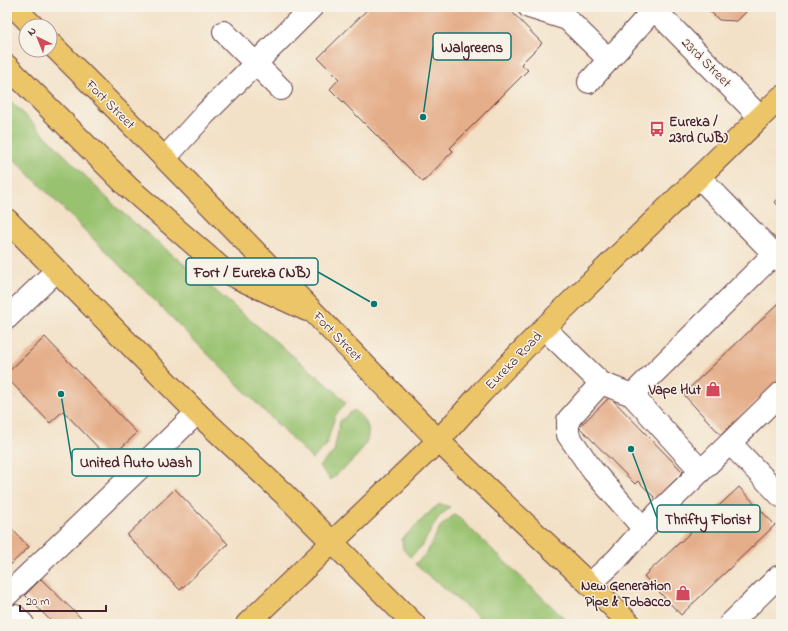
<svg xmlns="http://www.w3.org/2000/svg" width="788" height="631" font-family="'Indie Flower',sans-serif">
  <rect width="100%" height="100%" fill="#f7f3e8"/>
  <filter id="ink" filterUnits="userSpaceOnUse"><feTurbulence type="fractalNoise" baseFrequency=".025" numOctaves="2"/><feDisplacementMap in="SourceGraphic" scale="8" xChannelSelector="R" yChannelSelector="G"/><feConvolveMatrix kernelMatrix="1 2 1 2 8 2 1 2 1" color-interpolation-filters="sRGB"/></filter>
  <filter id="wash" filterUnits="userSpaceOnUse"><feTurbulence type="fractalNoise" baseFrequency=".012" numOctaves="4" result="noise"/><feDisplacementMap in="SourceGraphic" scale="16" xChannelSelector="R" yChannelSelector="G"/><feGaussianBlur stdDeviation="0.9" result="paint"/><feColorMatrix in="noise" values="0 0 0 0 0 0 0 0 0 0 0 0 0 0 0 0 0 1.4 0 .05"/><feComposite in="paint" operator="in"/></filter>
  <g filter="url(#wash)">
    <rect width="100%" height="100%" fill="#f3e1c7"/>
    <path fill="#99c26f" stroke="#72704d" d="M7,97L118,209L336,392L346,403L335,416L326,446L312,459L7,152Z
      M354,410C357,413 362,417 365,421C379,443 345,467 331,480L319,466L334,452L340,421Z
      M440,504L450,507L438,518L422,546L410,557L403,549L402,539L433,509Z
      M455,514L570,624H487L417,566L415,564L426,554L440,527Z"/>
    <g id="blocks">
      <path fill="#e5ae8a" d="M370,7H507L542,43L521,64L528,70L450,148L453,151L423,182L330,89L339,79L318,58Z
        M706,7H751L737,21L719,20Z
        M781,196V209L775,202Z
        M778,304L781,307V378L721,435L683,394Z
        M45,337L137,433L109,459L63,411L50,423L7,378V373Z
        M610,397L683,472L656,499L638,481L635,484L579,427Z
        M739,487L775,525L681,615L644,576Z
        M175,489L228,544L180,590L127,535Z
        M8,525L29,547L7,568V526Z
        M41,579L87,624H54L25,595Z"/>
    </g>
  </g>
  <g filter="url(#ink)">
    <use href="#blocks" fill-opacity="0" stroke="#633c42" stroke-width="1"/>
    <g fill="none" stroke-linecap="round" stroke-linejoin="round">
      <defs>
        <path id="minor" d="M529,7L567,19
          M555,7L609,60
          M652,7L760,117
          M224,32L281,89
          M589,82L654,9
          M165,158L204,115L312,7
          M699,177L781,261
          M7,318L56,271
          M544,328L601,383L632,395
          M601,383L568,420V435L593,471L644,529
          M730,443L781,496
          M701,471L632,395L774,254
          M590,584L617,559L658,513L781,393
          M7,595L197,413
          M7,624L15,616L23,624
          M730,624L778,577L781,580"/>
        <path id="major" d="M14,7L33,26
          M50,43C181,172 307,307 436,438C499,502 567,560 630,624
          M7,66L128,187L227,273L307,310
          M7,220L197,413L284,494L414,624
          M247,624L438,441L482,392L544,328L781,97"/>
      </defs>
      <use href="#minor" stroke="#633c42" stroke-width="24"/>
      <use href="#major" stroke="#633c42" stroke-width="24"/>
      <use href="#minor" stroke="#fff" stroke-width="22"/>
      <use href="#major" stroke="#ecc569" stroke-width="22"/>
    </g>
  </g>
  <defs>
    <symbol id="bus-bare" viewBox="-9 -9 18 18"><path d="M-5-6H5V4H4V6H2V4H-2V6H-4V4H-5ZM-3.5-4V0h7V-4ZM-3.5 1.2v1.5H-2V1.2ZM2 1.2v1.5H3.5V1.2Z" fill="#d1495b" stroke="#f7f3e8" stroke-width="2.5" paint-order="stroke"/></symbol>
    <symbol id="shop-bare" viewBox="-9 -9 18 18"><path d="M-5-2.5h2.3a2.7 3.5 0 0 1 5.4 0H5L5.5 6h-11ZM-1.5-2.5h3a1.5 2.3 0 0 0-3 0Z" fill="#d1495b" stroke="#f7f3e8" stroke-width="2.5" paint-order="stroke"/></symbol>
  </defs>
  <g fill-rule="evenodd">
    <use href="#bus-bare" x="646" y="118" width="22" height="22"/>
    <use href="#shop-bare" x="702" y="378" width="22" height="22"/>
    <use href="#shop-bare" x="672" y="582" width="22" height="22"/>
  </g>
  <g text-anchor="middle" stroke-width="3" stroke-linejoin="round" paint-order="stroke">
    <g font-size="14" fill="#4a1f2b" stroke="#f7f3e8">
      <text transform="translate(707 62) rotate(45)" y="5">23rd Street</text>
      <text transform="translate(111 104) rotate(45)" y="5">Fort Street</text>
      <text transform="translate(338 336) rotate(46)" y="5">Fort Street</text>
      <text transform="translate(513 360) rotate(-46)" y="5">Eureka Road</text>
    </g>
    <g font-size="14" font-weight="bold" fill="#4a1f2b" stroke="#f7f3e8" text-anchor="end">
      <text x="669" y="126" text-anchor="start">Eureka /<tspan x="669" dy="16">23rd (WB)</tspan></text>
      <text x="701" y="394">Vape Hut</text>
      <text x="671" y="590">New Generation<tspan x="671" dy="16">Pipe &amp; Tobacco</tspan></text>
    </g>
  </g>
  <path fill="none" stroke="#0f766e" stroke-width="1.5" d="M423 117L433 47M374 304L318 272M61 394L72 462M631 449L657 518"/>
  <g fill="#0f766e" stroke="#f7f3e8" stroke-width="1.5">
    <circle cx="423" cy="117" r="4"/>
    <circle cx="374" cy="304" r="4"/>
    <circle cx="61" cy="394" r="4"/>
    <circle cx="631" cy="449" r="4"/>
  </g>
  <g fill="#f7f3e8" stroke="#0f766e" stroke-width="1.5">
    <rect x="433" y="33" width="78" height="27" rx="4"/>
    <rect x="186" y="258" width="132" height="27" rx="4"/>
    <rect x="72" y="449" width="128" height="27" rx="4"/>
    <rect x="657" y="505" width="103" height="27" rx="4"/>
  </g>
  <g font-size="15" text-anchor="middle" font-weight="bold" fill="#4a1f2b">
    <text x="472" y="52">Walgreens</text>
    <text x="252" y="277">Fort / Eureka (NB)</text>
    <text x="136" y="467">United Auto Wash</text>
    <text x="708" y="524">Thrifty Florist</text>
  </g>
  <rect width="788" height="631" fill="none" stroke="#f7f3e8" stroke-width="24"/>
  <g transform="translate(38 38) rotate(317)"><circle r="19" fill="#f7f3e8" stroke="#b29e9c"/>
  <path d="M0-3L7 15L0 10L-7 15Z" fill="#d1495b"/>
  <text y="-6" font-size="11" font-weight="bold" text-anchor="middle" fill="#4a1f2b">N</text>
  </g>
  <path d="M20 605v6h86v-6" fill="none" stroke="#4a1f2b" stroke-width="2"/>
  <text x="26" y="605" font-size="12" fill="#4a1f2b" stroke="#f7f3e8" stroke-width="3" paint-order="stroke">20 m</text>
</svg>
